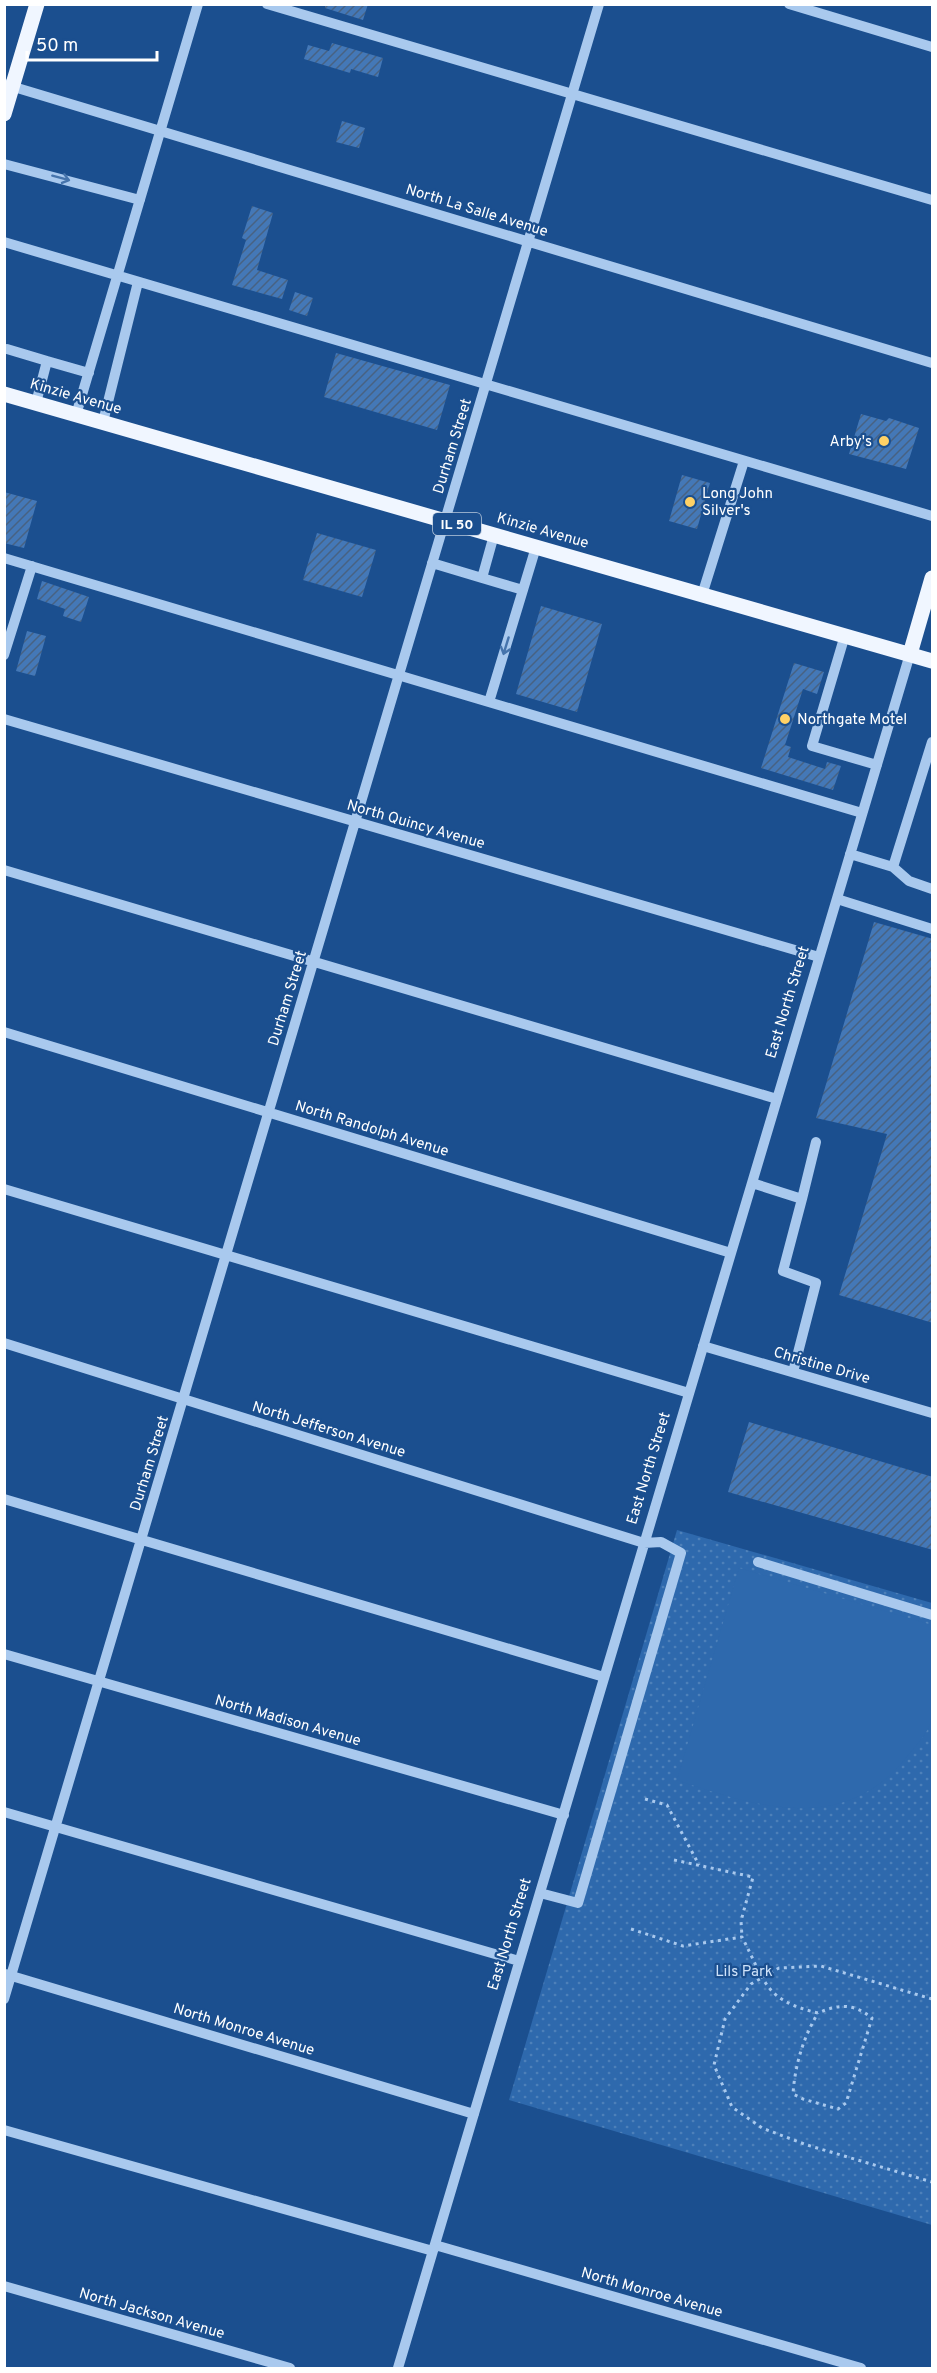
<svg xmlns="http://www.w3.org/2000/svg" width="937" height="2373" font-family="Overpass,sans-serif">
  <defs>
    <pattern id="grass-dots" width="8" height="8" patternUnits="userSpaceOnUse" patternTransform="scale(1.5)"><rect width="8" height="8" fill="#2e69ad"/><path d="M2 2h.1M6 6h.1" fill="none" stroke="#4d80b9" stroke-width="1.8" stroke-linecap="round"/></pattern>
    <pattern id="building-hatch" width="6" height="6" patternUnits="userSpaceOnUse" patternTransform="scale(1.5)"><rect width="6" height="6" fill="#4478b7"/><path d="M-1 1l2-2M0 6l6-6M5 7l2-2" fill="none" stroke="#486282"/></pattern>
  </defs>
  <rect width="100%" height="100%" fill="#1b4f8f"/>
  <path fill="url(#grass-dots)" d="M677,1530L932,1603V2225L509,2100Z"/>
  <path fill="#2e69ad" d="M739,1568L932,1625C933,1650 937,1695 932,1717C930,1732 914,1748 905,1759C843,1835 756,1807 677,1780Z"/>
  <path fill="url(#building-hatch)" d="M325,4H368L363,20L325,8Z
    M332,43L383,58L378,77L351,69L350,73L304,59L308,45L329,51Z
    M342,121L365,128L359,148L336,142Z
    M252,206L273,213L257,270L288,280L282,299L232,285L246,240L242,238Z
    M295,292L313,298L307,316L289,310Z
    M336,353L450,385L437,430L324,397Z
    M861,414L886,421L889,418L919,428L906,469L849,454Z
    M682,475L710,483L697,529L669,521Z
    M4,492L37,501L24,548L4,543Z
    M317,533L376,550L362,597L303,580Z
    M42,581L89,597L81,622L63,616L65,609L37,599Z
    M541,606L602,624L577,712L516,694Z
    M27,631L46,636L35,676L16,671Z
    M794,663L824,672L817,694L803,689L785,745L791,747L788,757L825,769L827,762L841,766L833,790L761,768Z
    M874,922L933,939V1323L839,1295L887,1134L816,1118Z
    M749,1422L933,1477V1550L728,1492Z"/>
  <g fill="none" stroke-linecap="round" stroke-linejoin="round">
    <path stroke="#a9c9ee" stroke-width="3" stroke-dasharray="3 4.5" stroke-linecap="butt" d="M645,1799L667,1805L699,1865
      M674,1860L753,1877L741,1921L742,1937
      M631,1929L683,1946L742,1937C766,1983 764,2000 818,2013C839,2004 853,2003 872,2018L846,2103L838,2109L803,2099L793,2094C795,2065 803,2038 818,2013
      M932,1999L821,1966L779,1968L751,1984L725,2019L714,2065L732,2107L762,2128L807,2145L932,2182"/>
    <path stroke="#a9c9ee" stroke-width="10" d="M267,4L932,200
      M789,4L932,47
      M4,84L932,363
      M4,164L140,200
      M4,242L932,516
      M7,349L47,361L36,403
      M47,361L89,373
      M76,415L198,4
      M103,422L138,282
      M494,535L482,578L523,590
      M4,558L862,813
      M432,563L482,578
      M702,595L744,461
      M845,635L812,746L877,765
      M4,655L32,566
      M489,702L536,547
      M4,719L819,957
      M850,854L893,867L932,742
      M893,867L909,881L932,889
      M4,870L777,1099
      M837,899L932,929
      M4,1032L731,1253
      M752,1183L802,1199L783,1271L816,1283L793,1372
      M4,1189L689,1393
      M802,1199L816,1142
      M4,1343L644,1543L661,1542L681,1553L578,1903L540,1893
      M703,1346L932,1413
      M4,1499L604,1677
      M758,1562L932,1615
      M4,1654L564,1815
      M4,1812L519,1961
      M5,1974L474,2114
      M4,1999L599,4
      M4,2130L433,2251
      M435,2245L861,2368
      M4,2286L290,2368
      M398,2368L910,654"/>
    <path stroke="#f0f6ff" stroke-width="15" d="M4,114L37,4
      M4,394L932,661
      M910,654L932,578"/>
  </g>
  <defs><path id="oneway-shaft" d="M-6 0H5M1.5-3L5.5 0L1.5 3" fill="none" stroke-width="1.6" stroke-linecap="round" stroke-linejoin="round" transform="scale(1.5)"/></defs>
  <g stroke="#4674ac">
    <use href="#oneway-shaft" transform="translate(61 178) rotate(15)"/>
    <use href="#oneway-shaft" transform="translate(506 646) rotate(107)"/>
  </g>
  <g fill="#ffd166" stroke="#1b4f8f" stroke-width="2">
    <circle cx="884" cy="441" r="6"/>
    <circle cx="690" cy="502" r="6"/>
    <circle cx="785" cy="719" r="6"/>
  </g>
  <g text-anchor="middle" stroke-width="4.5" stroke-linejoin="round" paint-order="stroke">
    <rect fill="#1b4f8f" stroke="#bbcadd" stroke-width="1.5" x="433" y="513" width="48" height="22" rx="4.5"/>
    <g font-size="14" font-weight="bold" fill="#fff">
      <text x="457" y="529">IL 50</text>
    </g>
    <g font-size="15" fill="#fff" stroke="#1b4f8f">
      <text transform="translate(477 210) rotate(17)" y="5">North La Salle Avenue</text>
      <text transform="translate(76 396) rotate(16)" y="5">Kinzie Avenue</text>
      <text transform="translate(452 446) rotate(-73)" y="5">Durham Street</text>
      <text transform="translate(543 530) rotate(16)" y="5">Kinzie Avenue</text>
      <text transform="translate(416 824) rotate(16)" y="5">North Quincy Avenue</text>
      <text transform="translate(287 998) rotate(-73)" y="5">Durham Street</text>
      <text transform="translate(787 1002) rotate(-73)" y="5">East North Street</text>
      <text transform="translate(372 1128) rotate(17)" y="5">North Randolph Avenue</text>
      <text transform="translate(822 1365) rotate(16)" y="5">Christine Drive</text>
      <text transform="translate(329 1429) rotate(17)" y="5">North Jefferson Avenue</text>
      <text transform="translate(149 1463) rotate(-73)" y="5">Durham Street</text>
      <text transform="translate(648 1468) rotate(-73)" y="5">East North Street</text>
      <text transform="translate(288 1720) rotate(16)" y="5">North Madison Avenue</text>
      <text transform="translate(509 1934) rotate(-73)" y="5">East North Street</text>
      <text transform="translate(244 2029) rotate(17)" y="5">North Monroe Avenue</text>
      <text transform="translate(652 2292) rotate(16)" y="5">North Monroe Avenue</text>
      <text transform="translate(152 2313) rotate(16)" y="5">North Jackson Avenue</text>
    </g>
    <g font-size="15" fill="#fff" stroke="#1b4f8f" text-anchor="start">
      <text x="872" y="446" text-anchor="end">Arby's</text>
      <text x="702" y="498">Long John<tspan x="702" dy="17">Silver's</tspan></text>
      <text x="797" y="724">Northgate Motel</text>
    </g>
    <g font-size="15" fill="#cfe3fa" stroke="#1b4f8f">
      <text x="744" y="1976">Lils Park</text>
    </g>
  </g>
  <rect width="937" height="2373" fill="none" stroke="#ffffff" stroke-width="12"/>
  <path d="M27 51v9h130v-9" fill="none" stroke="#ffffff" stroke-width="3"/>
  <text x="36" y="51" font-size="18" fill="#ffffff" stroke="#1b4f8f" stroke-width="4.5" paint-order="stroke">50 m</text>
</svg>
